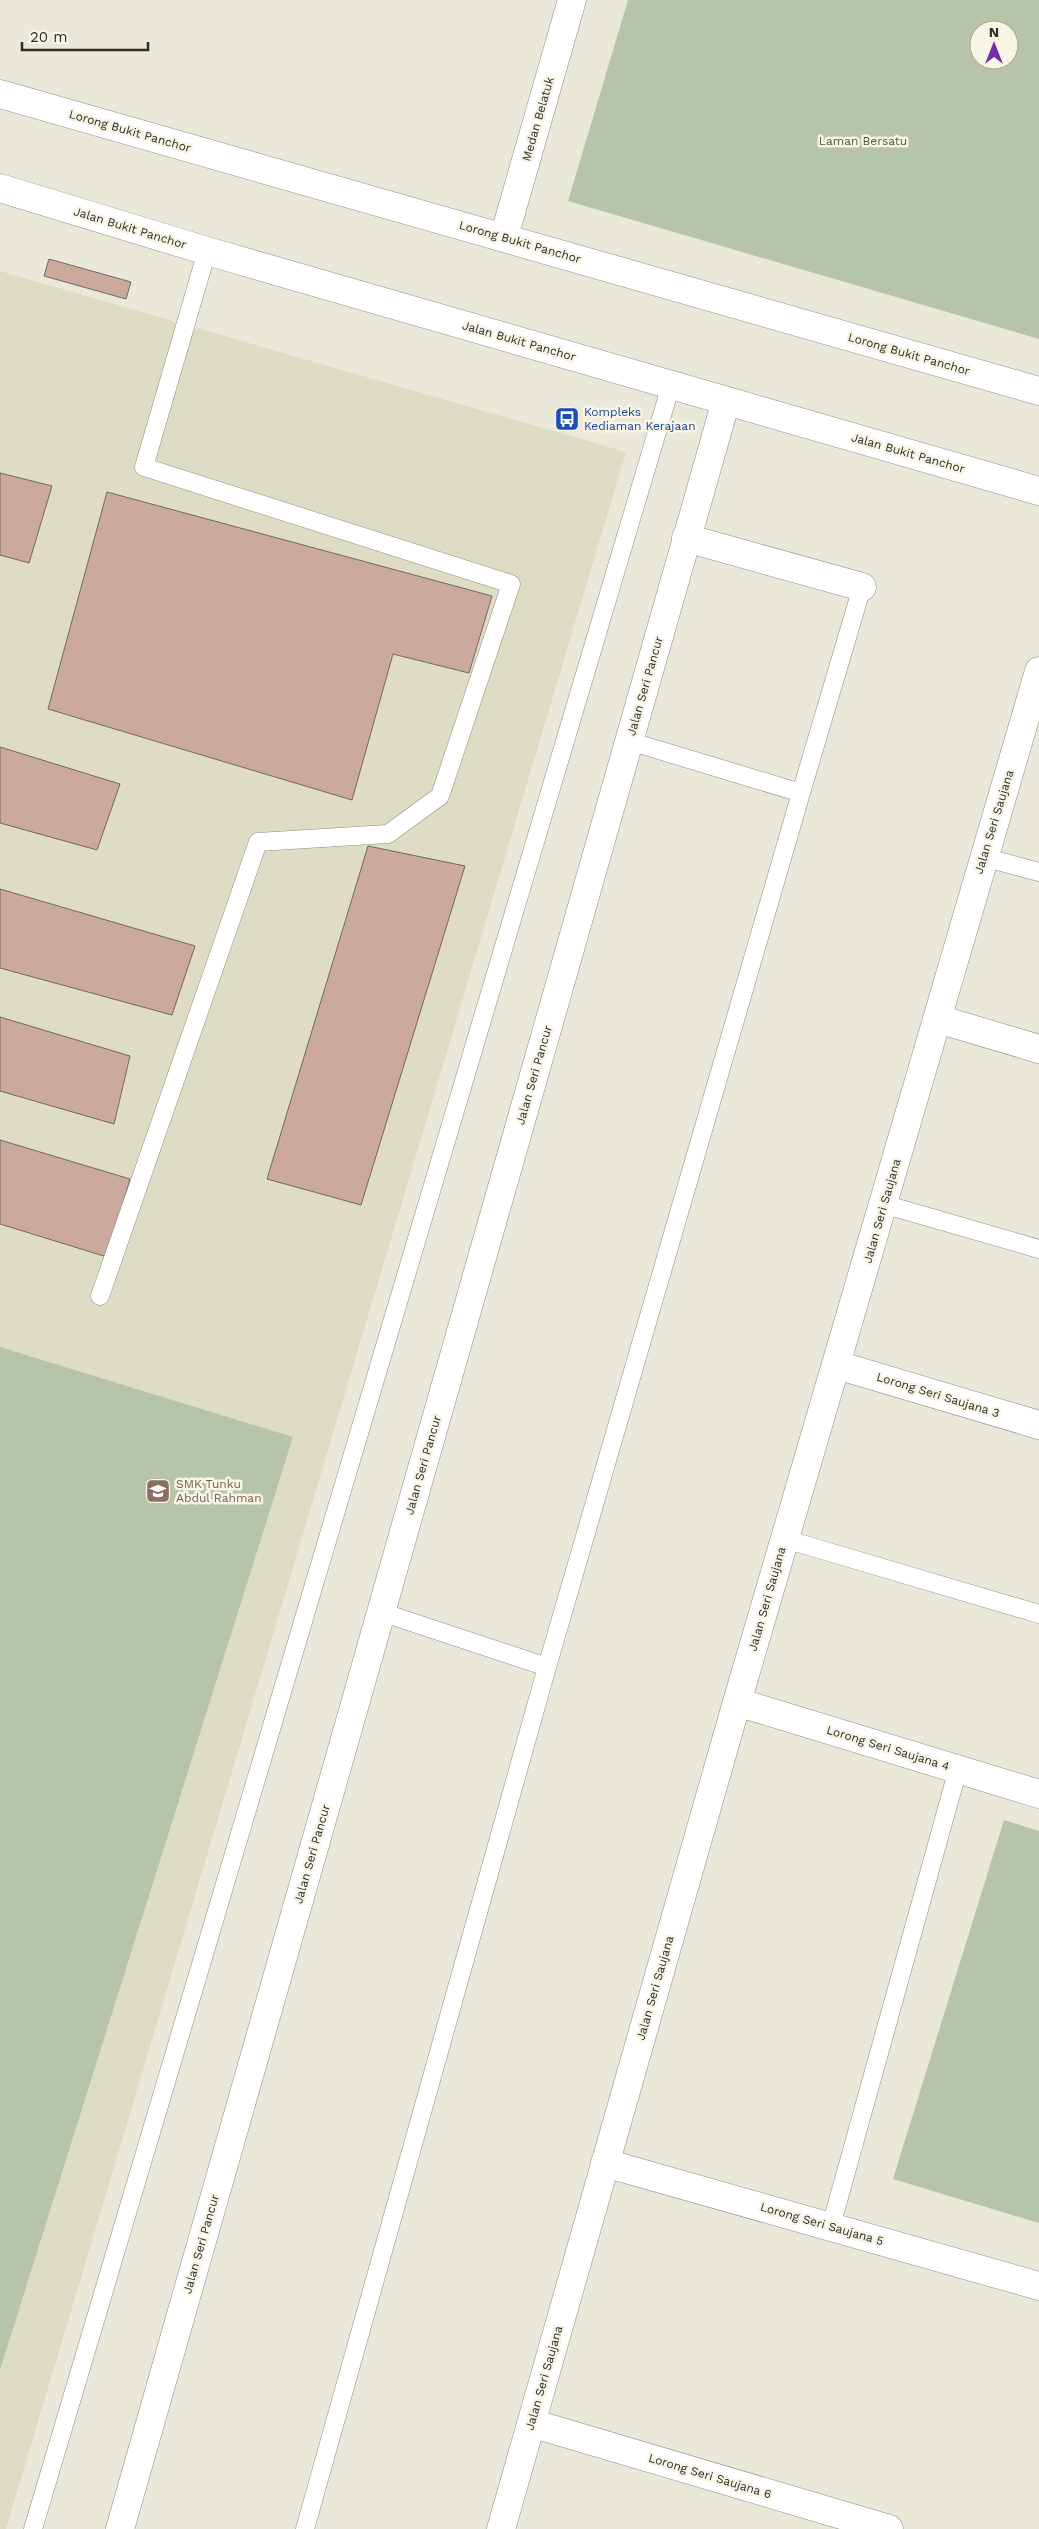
<svg xmlns="http://www.w3.org/2000/svg" width="1039" height="2529" font-family="'Work Sans',sans-serif">
  <rect width="100%" height="100%" fill="#eae8d9"/>
  <path fill="#dfdcc6" d="M0,271L626,452L6,2529H0Z"/>
  <path fill="#b6c4aa" fill-rule="evenodd" d="M628,0H1039V339L568,201ZM979,30H1009V60H979Z
    M0,1347L293,1437L0,2370Z
    M1004,1820L1039,1831V2223L893,2179Z"/>
  <path fill="#cba99d" stroke="#746661" d="M49,259L131,282L126,299L44,276Z
    M0,473L52,486L29,563L0,555Z
    M107,492L492,596L469,673L393,654L352,800L48,709Z
    M0,747L120,784L97,850L0,823Z
    M368,846L465,866L361,1205L267,1179Z
    M0,889L195,946L172,1015L0,968Z
    M0,1017L130,1056L114,1124L0,1091Z
    M0,1140L130,1179L107,1257L0,1224Z"/>
  <g fill="none" stroke-linecap="round" stroke-linejoin="round">
    <defs>
      <path id="lane" d="M629,741L801,793L862,587
        M983,857L1039,872
        M883,1204L1039,1249
        M100,1296L258,842L388,834L440,796L511,584L144,467L207,251
        M785,1539L1039,1614
        M381,1612L547,1667
        M831,2226L958,1769
        M33,2529L671,385
        M305,2529L547,1667L801,793"/>
      <path id="street" d="M0,94L1039,391
        M504,237L572,0
        M686,538L862,587
        M938,1019L1039,1049
        M837,1365L1039,1425
        M737,1702L1039,1794
        M605,2163L1039,2286
        M531,2423L889,2529
        M120,2529L726,401
        M501,2529L737,1702L1039,671"/>
      <path id="secondary" d="M0,188L207,251L1039,491"/>
    </defs>
    <use href="#lane" stroke="#8f8c7f" stroke-width="19"/>
    <use href="#street" stroke="#8f8c7f" stroke-width="29"/>
    <use href="#secondary" stroke="#8f8c7f" stroke-width="29"/>
    <use href="#lane" stroke="#fff" stroke-width="18"/>
    <use href="#street" stroke="#fff" stroke-width="28"/>
    <use href="#secondary" stroke="#fff" stroke-width="28"/>
  </g>
  <defs>
    <symbol id="bus-square" viewBox="-11 -11 22 22"><rect x="-9" y="-9" width="18" height="18" rx="4" fill="#1a4fb4" stroke="#f8f5e6"/><path d="M-5-6H5V4H4V6H2V4H-2V6H-4V4H-5ZM-3.5-4V0h7V-4ZM-3.5 1.2v1.5H-2V1.2ZM2 1.2v1.5H3.5V1.2Z" fill="#fff"/></symbol>
    <symbol id="school-square" viewBox="-11 -11 22 22"><rect x="-9" y="-9" width="18" height="18" rx="4" fill="#8d6e63" stroke="#f8f5e6"/><path d="M0-5L7-2L0 1L-7-2ZM-4 1L0 2.5L4 1V4Q0 6-4 4Z" fill="#fff"/></symbol>
  </defs>
  <g fill-rule="evenodd">
    <use href="#bus-square" x="553" y="405" width="28" height="28"/>
    <use href="#school-square" x="144" y="1477" width="28" height="28"/>
  </g>
  <g text-anchor="middle" stroke-width="5" stroke-linejoin="round" paint-order="stroke">
    <g font-size="12" fill="#2e2d28" stroke="#f8f5e6">
      <text transform="translate(538 119) rotate(-74)" y="4">Medan Belatuk</text>
      <text transform="translate(130 131) rotate(16)" y="4">Lorong Bukit Panchor</text>
      <text transform="translate(130 228) rotate(17)" y="4">Jalan Bukit Panchor</text>
      <text transform="translate(520 242) rotate(16)" y="4">Lorong Bukit Panchor</text>
      <text transform="translate(519 341) rotate(16)" y="4">Jalan Bukit Panchor</text>
      <text transform="translate(909 354) rotate(16)" y="4">Lorong Bukit Panchor</text>
      <text transform="translate(908 453) rotate(16)" y="4">Jalan Bukit Panchor</text>
      <text transform="translate(645 686) rotate(-74)" y="4">Jalan Seri Pancur</text>
      <text transform="translate(994 822) rotate(-73)" y="4">Jalan Seri Saujana</text>
      <text transform="translate(534 1075) rotate(-74)" y="4">Jalan Seri Pancur</text>
      <text transform="translate(882 1211) rotate(-74)" y="4">Jalan Seri Saujana</text>
      <text transform="translate(938 1395) rotate(17)" y="4">Lorong Seri Saujana 3</text>
      <text transform="translate(423 1465) rotate(-74)" y="4">Jalan Seri Pancur</text>
      <text transform="translate(767 1599) rotate(-74)" y="4">Jalan Seri Saujana</text>
      <text transform="translate(888 1748) rotate(17)" y="4">Lorong Seri Saujana 4</text>
      <text transform="translate(312 1854) rotate(-74)" y="4">Jalan Seri Pancur</text>
      <text transform="translate(655 1988) rotate(-74)" y="4">Jalan Seri Saujana</text>
      <text transform="translate(822 2224) rotate(16)" y="4">Lorong Seri Saujana 5</text>
      <text transform="translate(201 2244) rotate(-74)" y="4">Jalan Seri Pancur</text>
      <text transform="translate(544 2378) rotate(-74)" y="4">Jalan Seri Saujana</text>
      <text transform="translate(710 2476) rotate(17)" y="4">Lorong Seri Saujana 6</text>
    </g>
    <g font-size="12" fill="#495f32" stroke="#f8f5e6">
      <text x="863" y="145">Laman Bersatu</text>
    </g>
    <g font-size="12" fill="#164399" stroke="#f8f5e6" text-anchor="start">
      <text x="584" y="416">Kompleks<tspan x="584" dy="14">Kediaman Kerajaan</tspan></text>
    </g>
    <g font-size="12" fill="#785e54" stroke="#f8f5e6" text-anchor="start">
      <text x="176" y="1488">SMK Tunku<tspan x="176" dy="14">Abdul Rahman</tspan></text>
    </g>
  </g>
  <g transform="translate(994 45)"><circle r="24" fill="#f8f5e6" stroke="#a7a59a"/>
  <path d="M0-4L9 19L0 12L-9 19Z" fill="#7330a4"/>
  <text y="-8" font-size="14" font-weight="bold" text-anchor="middle" fill="#2e2d28">N</text>
  </g>
  <path d="M22 42v8h126v-8" fill="none" stroke="#2e2d28" stroke-width="2.5"/>
  <text x="30" y="42" font-size="15" fill="#2e2d28" stroke="#f8f5e6" stroke-width="4" paint-order="stroke">20 m</text>
</svg>
